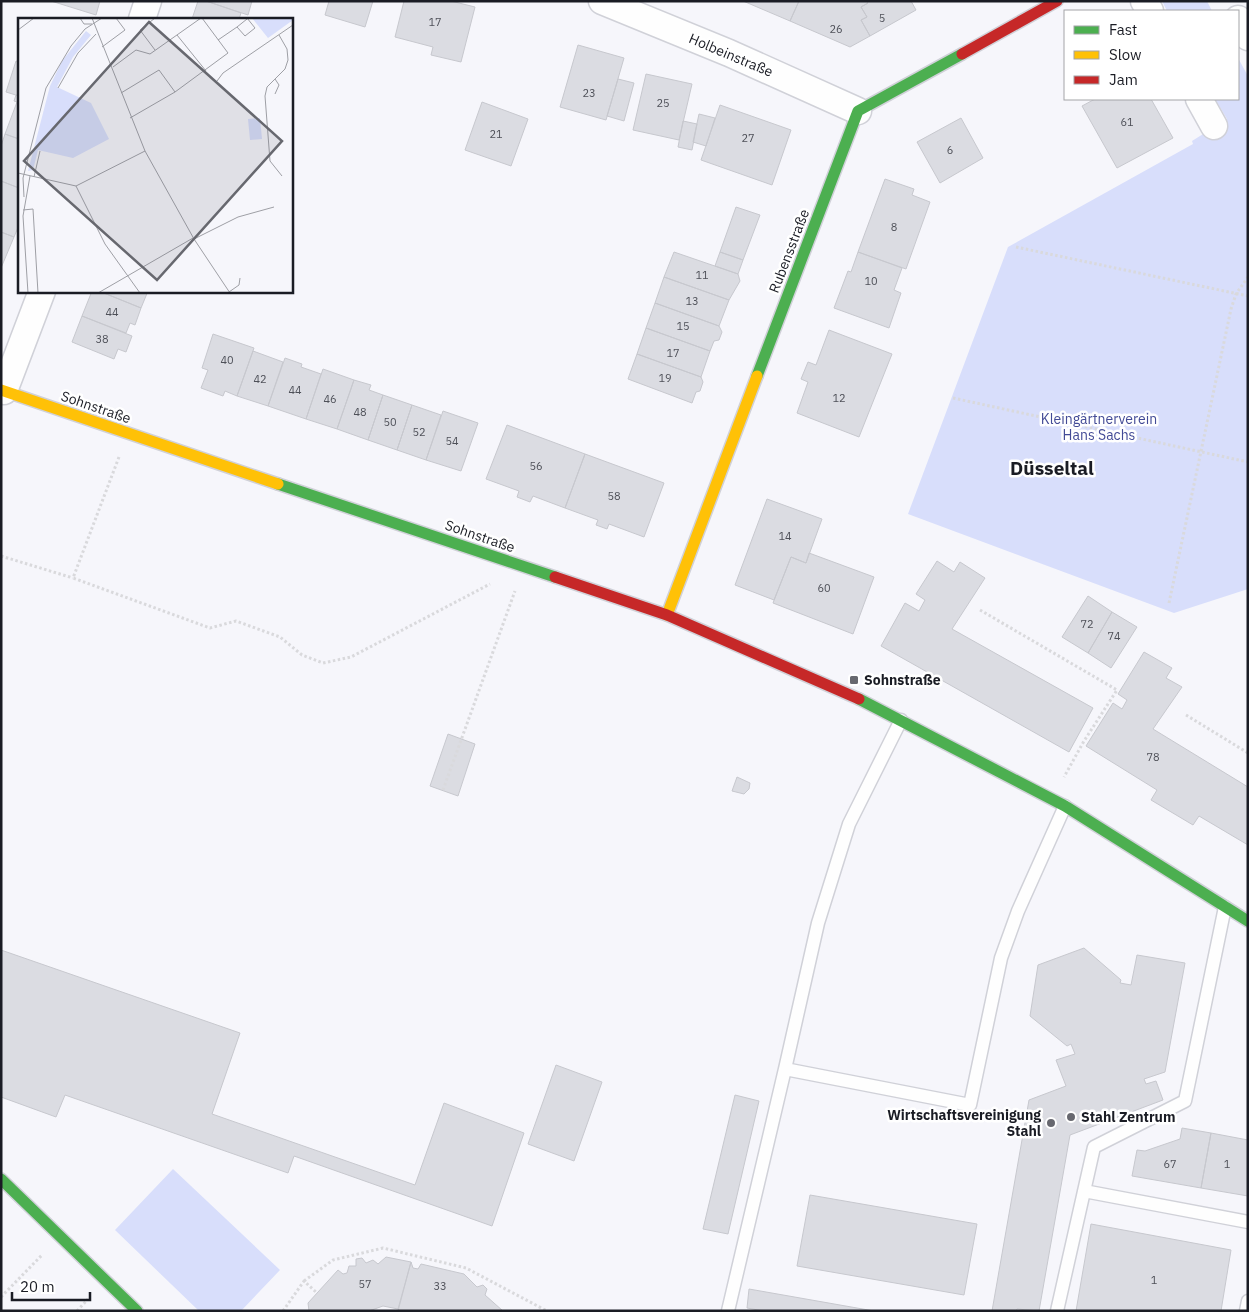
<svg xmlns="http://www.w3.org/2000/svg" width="1249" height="1312" font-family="'IBM Plex Sans',sans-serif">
  <rect width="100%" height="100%" fill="#f6f6fb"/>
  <path fill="#d8defb" d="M1162,1H1207L1212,11H1167Z
    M1238,58L1248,76V589L1174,613L908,514L1008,247L1193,144L1192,141L1227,119L1215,99H1238Z
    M173,1169L280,1270L241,1311H199L115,1230Z"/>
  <path fill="#dbdce2" stroke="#c7c8ce" d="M51,1H100L96,15Z
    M198,1H206L241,13L239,19H192Z
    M206,1H252L248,15Z
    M329,1H373L365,27L325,15Z
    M404,1H451L475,7L461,62L431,55L433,47L395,37Z
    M743,1H799L790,21Z
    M799,1H866L868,3L861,7L867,17L861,20L870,36L850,47L790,21Z
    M866,1H911L916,10L870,36L861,20L867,17L861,7L868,3Z
    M578,45L624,58L606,120L560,107Z
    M16,61L19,62V96L6,92Z
    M646,74L692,84L679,140L633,130Z
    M618,79L634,83L624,121L607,116Z
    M16,95L19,96V139L5,134L17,102L14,101Z
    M1095,99H1151L1173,138L1117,168L1082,106Z
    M482,102L528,119L511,166L465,150Z
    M720,105L791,130L772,185L701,160Z
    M699,114L715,118L706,146L693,142Z
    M961,118L983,158L940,183L917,142Z
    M683,121L697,124L692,150L678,147Z
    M5,134L19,139V188L1,181V146Z
    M885,179L914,189L912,195L930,202L906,269L858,252Z
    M1,181L19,188V225L14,237L1,232Z
    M736,207L760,215L743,260L720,252Z
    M1,232L14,237L1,268Z
    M674,252L738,274L740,281L729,300L664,277Z
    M720,252L743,260L738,274L715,266Z
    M858,252L902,268L894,290L901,293L889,328L834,308L848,271L851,272Z
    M664,277L729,300L719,326L655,303Z
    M92,291H99L141,308L135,325L130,323L126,333L82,316Z
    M99,291H148L141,308Z
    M655,303L719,326L722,332L719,340L714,341L710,351L646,328Z
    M82,316L132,336L126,352L118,349L114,359L72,342Z
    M646,328L710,351L701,377L637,354Z
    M829,330L892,354L859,437L797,413L808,382L801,379L808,362L816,365Z
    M213,334L254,348L237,396L225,391L223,396L201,388L208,370L202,368Z
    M253,351L283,362L268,406L237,396Z
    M637,354L701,377L703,382L700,391L696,392L692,403L628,379Z
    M285,358L302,364L301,367L321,374L306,419L268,406Z
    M323,369L354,380L337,429L306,419Z
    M354,380L371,385L369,390L383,395L368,440L337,429Z
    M383,395L412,405L397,450L368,440Z
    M412,405L441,415L426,460L397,450Z
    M443,411L478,423L461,471L426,460Z
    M507,425L585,454L565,508L533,496L530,502L517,497L519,491L486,479Z
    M585,454L664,483L644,537L609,524L607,529L596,525L598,520L565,508Z
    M767,499L822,519L806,563L791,557L774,600L735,585Z
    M809,553L874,577L853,634L773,603L791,557L806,563Z
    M937,561L954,572L960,562L985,578L952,629L1093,708L1069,752L881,646L905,603L919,611L925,600L916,594Z
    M1088,596L1112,612L1088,653L1062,637Z
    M1112,612L1137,627L1111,668L1088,653Z
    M1144,652L1172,668L1166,678L1182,687L1153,729L1248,787V845L1199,816L1193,825L1151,800L1157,790L1086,746L1113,703L1122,709L1127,700L1118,694Z
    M448,734L475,744L458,796L430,786Z
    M737,777L750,783L749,789L744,794L732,791Z
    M1084,948L1121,980L1120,983L1131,985L1137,955L1185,963L1165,1072L1144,1079L1146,1084L1156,1081L1163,1100L1070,1135L1039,1311L1017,1309L1016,1311H992L1029,1100L1066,1086L1056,1060L1075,1054L1071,1044L1067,1046L1030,1016L1038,965Z
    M1,950L240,1033L212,1114L415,1185L444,1103L524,1133L492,1226L294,1156L288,1173L65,1095L56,1117L1,1097Z
    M556,1065L602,1082L574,1161L528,1144Z
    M735,1095L759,1101L728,1234L703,1229Z
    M1182,1128L1211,1133L1201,1188L1132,1176L1137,1150L1145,1151L1180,1139Z
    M1211,1133L1248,1140V1196L1201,1188Z
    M810,1195L977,1224L964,1295L797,1266Z
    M1091,1224L1231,1250L1221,1311H1076Z
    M386,1257L411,1262L398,1309L383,1306L369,1311H309L308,1303L338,1270L343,1274L347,1273L349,1266H356V1259L362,1258L366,1263L373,1260L378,1264Z
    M411,1262L413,1268L418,1269L421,1264L464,1274L477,1287L483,1285L487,1289L485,1295L503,1311H398Z
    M749,1289L874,1311H764L747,1308Z"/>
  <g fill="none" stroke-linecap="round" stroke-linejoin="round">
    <defs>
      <path id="lane" d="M901,720L849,824L818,923L785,1069L970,1105L1001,958L1018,911L1065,806
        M1084,1191L1248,1222
        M728,1311L785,1069
        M1057,1311L1094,1147L1185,1101L1225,907
        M1246,1311L1248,1301"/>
      <path id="street" d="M602,1L729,53L858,111
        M1144,1L1150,11
        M142,19L148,1
        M1238,19L1248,37
        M1199,99L1214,126
        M4,391L42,291"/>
      <path id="fast" d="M757,376L858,111L962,54
        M278,484L555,577
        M859,699L1065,806L1248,921
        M1,1179L137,1311"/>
      <path id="slow" d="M1,390L278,484
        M667,615L757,376"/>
      <path id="jam" d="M962,54L1057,1
        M555,577L667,615L859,699"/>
    </defs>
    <use href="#lane" stroke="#d0d1d8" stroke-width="15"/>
    <use href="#street" stroke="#d0d1d8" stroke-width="29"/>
    <use href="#fast" stroke="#d0d1d8" stroke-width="14"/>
    <use href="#slow" stroke="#d0d1d8" stroke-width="14"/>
    <use href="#jam" stroke="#d0d1d8" stroke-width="14"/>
    <path stroke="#d9d9dc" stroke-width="3" stroke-dasharray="2.5 2.5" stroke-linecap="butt" d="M1016,247L1248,296
      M953,398L1248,462
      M119,457L73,578L210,628L236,621L280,637L302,655L323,663L351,657L490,584
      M1,556L73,578
      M1169,603L1231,309L1236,294L1248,277
      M980,610L1117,690L1084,741L1064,777
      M1186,715L1248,753
      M443,790L515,591
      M304,1281L333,1260L383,1248L466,1268L547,1311
      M1,1297L42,1255
      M77,1311L88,1299
      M283,1311L304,1281L317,1293"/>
    <use href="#lane" stroke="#fefefe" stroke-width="12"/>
    <use href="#street" stroke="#fefefe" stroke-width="26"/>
    <use href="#fast" stroke="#4caf50" stroke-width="11"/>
    <use href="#slow" stroke="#ffc107" stroke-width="11"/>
    <use href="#jam" stroke="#c62828" stroke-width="11"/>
  </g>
  <g fill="#67686f" stroke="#fff" stroke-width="2">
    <rect x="849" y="675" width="10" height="10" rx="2.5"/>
    <circle cx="1071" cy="1117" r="5"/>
    <circle cx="1051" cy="1123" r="5"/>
  </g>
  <g text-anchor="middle" stroke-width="5" stroke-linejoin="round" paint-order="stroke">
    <g font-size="11" fill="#4e5058">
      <text x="882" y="22">5</text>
      <text x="435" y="26">17</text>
      <text x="836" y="33">26</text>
      <text x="589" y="97">23</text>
      <text x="663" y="107">25</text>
      <text x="1127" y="126">61</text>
      <text x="496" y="138">21</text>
      <text x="748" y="142">27</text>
      <text x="950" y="154">6</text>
      <text x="894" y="231">8</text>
      <text x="702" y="279">11</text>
      <text x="871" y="285">10</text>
      <text x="692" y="305">13</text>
      <text x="112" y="316">44</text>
      <text x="683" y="330">15</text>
      <text x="102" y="343">38</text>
      <text x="673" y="357">17</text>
      <text x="227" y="364">40</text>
      <text x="665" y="382">19</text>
      <text x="260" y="383">42</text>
      <text x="295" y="394">44</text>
      <text x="839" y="402">12</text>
      <text x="330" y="403">46</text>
      <text x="360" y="416">48</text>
      <text x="390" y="426">50</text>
      <text x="419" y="436">52</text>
      <text x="452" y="445">54</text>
      <text x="536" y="470">56</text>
      <text x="614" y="500">58</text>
      <text x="785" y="540">14</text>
      <text x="824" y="592">60</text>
      <text x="1087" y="628">72</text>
      <text x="1114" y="640">74</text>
      <text x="1153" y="761">78</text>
      <text x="1170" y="1168">67</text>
      <text x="1227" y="1168">1</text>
      <text x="1154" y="1284">1</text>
      <text x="365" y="1288">57</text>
      <text x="440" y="1290">33</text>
    </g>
    <g font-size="14" fill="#1a1c24" stroke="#fff">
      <text transform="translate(731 55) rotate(23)" y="5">Holbeinstraße</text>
      <text transform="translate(789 251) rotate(-69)" y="5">Rubensstraße</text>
      <text transform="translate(96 407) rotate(19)" y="5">Sohnstraße</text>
      <text transform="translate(480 536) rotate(19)" y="5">Sohnstraße</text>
    </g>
    <g font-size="14" fill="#434b96" stroke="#fff">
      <text x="1099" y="424">Kleingärtnerverein<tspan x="1099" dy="16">Hans Sachs</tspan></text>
    </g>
    <g font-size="14" font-weight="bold" fill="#1a1c24" stroke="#fff" text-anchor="start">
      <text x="864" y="685">Sohnstraße</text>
      <text x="1041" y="1120" text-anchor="end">Wirtschaftsvereinigung<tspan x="1041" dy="16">Stahl</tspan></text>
      <text x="1081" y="1122">Stahl Zentrum</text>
    </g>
    <g font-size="19" font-weight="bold" fill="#1a1c24" stroke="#fff">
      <text x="1052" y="475">Düsseltal</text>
    </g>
  </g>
  <g transform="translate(18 18)">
    <rect width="275" height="275" fill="#f6f6fb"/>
    <path d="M234,0H275V2L250,20ZM68,13L73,17L55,39L39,69L73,85L91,121L55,140L20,132L15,152L10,153L32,68L44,43ZM242,100L244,121L232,122L230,101Z" fill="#d8defb"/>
    <path fill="none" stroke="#9e9fa5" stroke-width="1" d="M62,0L66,6H74M74,0L127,133L176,221L212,275M137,0L122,12L137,32M229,0L237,10L227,18L219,9L229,1M0,12L16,0M159,17L188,53M261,17L269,31L270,42L267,51L249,69L247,78L252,143L264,158M200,22L219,9M84,29L107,12L98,0M95,49L118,32L132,36L183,0M199,63L205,55L275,7M40,70L60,35L78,16M157,74L210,35L184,0M103,75L141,52L157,74L112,100M257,76L261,67L257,61M0,155L58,168L127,133M16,159L22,133M58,168L87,226L122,275M6,179L5,160L28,70L53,28L67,11L84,0M5,192L15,191L20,275M176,221L220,199L256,189M211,274L221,267L222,260M10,275L5,198L12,158M80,275L175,220"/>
    <path fill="#67686f" fill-opacity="0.15" stroke="#67686f" stroke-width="2.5" d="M131,4L264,123L139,262L6,143Z"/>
    <rect width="275" height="275" fill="none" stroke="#1a1c24" stroke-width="2.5"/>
  </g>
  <rect width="1249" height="1312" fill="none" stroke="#1a1c24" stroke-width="5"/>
  <rect x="1064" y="10" width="175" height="90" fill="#ffffff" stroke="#a3a4a7"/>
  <rect x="1074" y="26" width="25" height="8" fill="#4caf50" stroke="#a3a4a7"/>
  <text x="1109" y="35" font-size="15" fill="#1a1c24">Fast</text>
  <rect x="1074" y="51" width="25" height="8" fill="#ffc107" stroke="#a3a4a7"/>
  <text x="1109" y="60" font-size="15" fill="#1a1c24">Slow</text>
  <rect x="1074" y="76" width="25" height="8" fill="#c62828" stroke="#a3a4a7"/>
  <text x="1109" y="85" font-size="15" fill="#1a1c24">Jam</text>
  <path d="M12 1292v8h78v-8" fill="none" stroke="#1a1c24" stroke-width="2.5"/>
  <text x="20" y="1292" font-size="15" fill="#1a1c24" stroke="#ffffff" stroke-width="4" paint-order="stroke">20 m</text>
</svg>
